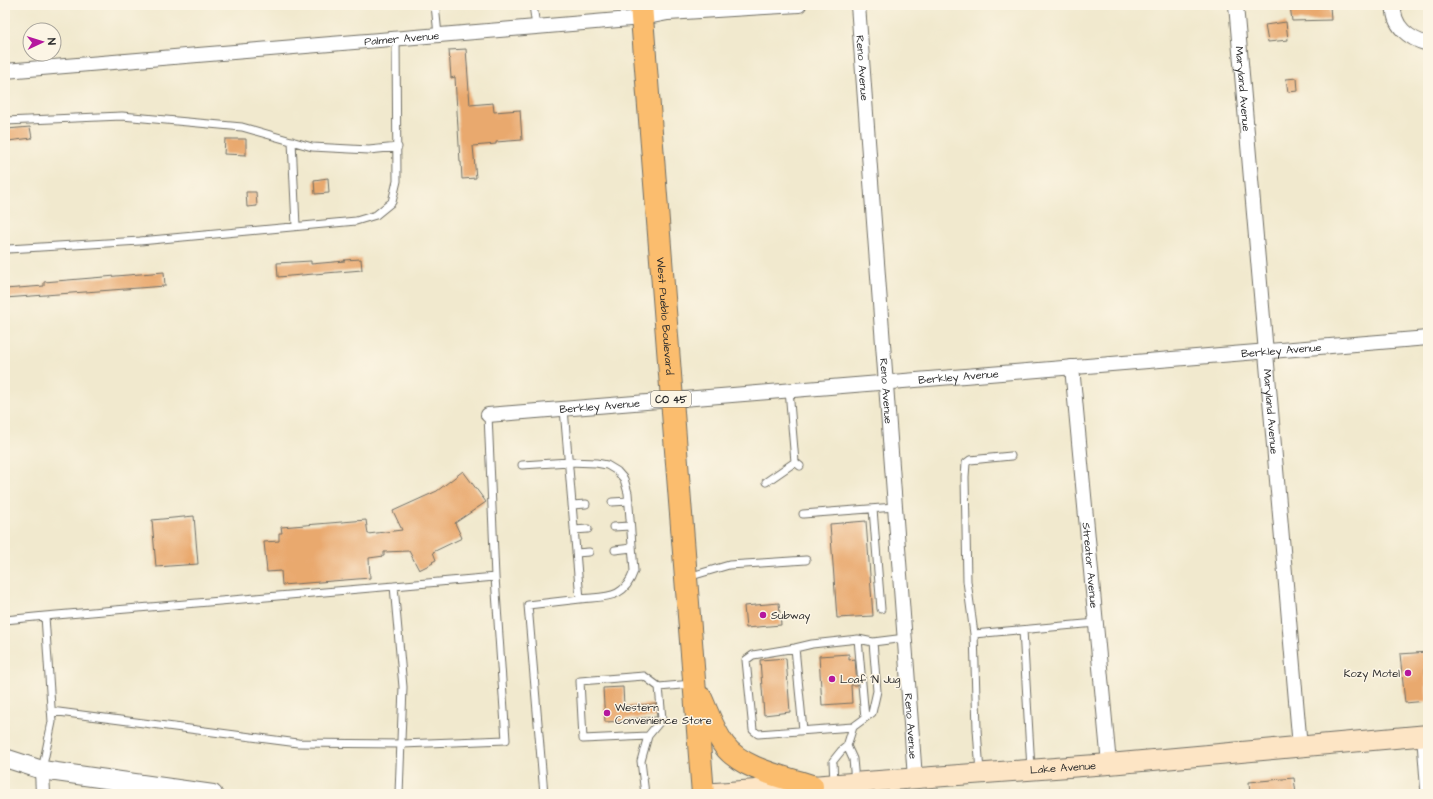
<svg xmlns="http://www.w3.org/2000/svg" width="1433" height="799" font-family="'Architects Daughter',sans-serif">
  <rect width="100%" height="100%" fill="#fcf5e5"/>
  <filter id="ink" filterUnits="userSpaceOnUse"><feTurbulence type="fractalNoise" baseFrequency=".025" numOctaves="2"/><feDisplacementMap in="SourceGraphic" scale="8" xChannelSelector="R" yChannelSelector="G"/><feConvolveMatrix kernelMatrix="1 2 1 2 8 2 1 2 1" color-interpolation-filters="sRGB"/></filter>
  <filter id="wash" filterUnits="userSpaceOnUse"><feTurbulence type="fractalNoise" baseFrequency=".012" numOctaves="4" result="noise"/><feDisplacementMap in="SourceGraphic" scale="16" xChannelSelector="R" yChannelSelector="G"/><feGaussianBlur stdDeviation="0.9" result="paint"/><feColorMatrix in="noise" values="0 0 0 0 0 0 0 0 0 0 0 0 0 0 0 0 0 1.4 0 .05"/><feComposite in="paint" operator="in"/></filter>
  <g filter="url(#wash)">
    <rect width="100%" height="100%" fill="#f1e9ce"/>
    <g id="blocks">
      <path fill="#e9a96e" d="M1290,5H1330L1331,20L1292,21Z
        M1286,22L1288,40L1268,42L1265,25Z
        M466,49L470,105L493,103L494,112L520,110L522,140L496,142V144L473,146L476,178L462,179L461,162H460L455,77L451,78L449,50Z
        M1297,78L1298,91L1288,92L1286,79Z
        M30,127L32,138L8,141L7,129Z
        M225,139H246V155L224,154Z
        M328,178L329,193L315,194L314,180Z
        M246,192H256L257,206L247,207Z
        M361,259L362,270L278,277L277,263L311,261V264L345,261L344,260Z
        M164,272L165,286L5,298V289L44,286V282Z
        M463,471L486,502L455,523L462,538L433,552L436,560L432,562L433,563L419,570L409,551L384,552V556L369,558L370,578L282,585L281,571L267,572L264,542L279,541V533H282L281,527L366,520L368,534L402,530L393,511L437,491Z
        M194,516L198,564L156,567L152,520Z
        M866,521L873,616L837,618L830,524Z
        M779,603L781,625L746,628L744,606Z
        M1428,652V667L1425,668L1427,701L1405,703L1400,654Z
        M849,654V660L855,659L857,685H851L852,703L822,705L819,656Z
        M786,658L790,712L764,715L760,660Z
        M623,687L624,706L656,704L657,717L625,719L626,721L605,722L603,688Z
        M1294,778L1296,794H1250L1249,782Z"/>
    </g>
  </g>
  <g filter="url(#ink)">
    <use href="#blocks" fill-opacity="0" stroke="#706e64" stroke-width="1"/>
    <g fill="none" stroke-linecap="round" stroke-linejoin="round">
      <defs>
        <path id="service" d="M435,5L438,35
          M533,5L536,27
          M5,121L122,116L242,127L312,147L369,150L398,147
          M292,141L296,226
          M5,248L8,249L140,241L356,221L376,215L392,202L397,181L396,38
          M789,390L795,462L800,466
          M522,465L569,462L596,463L607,465L617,471L624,479L628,493L634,571C624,600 606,596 580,599
          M766,482L795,462
          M612,502L629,501
          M572,505L586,504
          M873,509L881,609
          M803,514L895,507
          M613,527L630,526
          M574,530L588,529
          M615,550L632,548
          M576,553L589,552
          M688,577L729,565L806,560
          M5,620L45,616
          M1023,630L1031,769
          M974,634L967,581L965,477L966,463L970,460L1011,456
          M858,639L865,718
          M795,648L803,730
          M51,711L298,743L402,744L506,740L495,577
          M853,727L758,734L753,730L746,660L753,655L795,648L812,644L858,639L873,642
          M648,736L583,739L580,681L644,676L659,687
          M847,746L853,727L872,713L877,691L873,642L905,638
          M42,770L52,722L45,616L394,586
          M980,773L977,729L974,634L1096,623
          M834,783L833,761L841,751L847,746L853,759L855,782
          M399,794L403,687L394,586L495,577L488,415
          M544,794L528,605L580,599L564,409
          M645,794L641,761L648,736L662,719L659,687L692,684"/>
        <g id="minor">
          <path id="s1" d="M858,5L915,778"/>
          <path id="s2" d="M1236,5L1300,747"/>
          <path d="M1394,5C1392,26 1409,39 1428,44"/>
          <path id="s3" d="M5,71L536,27L642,18L668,13L799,5"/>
          <path id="s4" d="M1072,367L1109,764"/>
          <path id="s5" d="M488,415L1428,338"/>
          <path d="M1424,735L1428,788"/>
          <path d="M42,770L43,794"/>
        </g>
        <path id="tertiary" d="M5,758L42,770L213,794"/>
        <g id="secondary">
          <path id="s6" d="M702,794L1109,764L1428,735"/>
        </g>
        <g id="primary">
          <path id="s7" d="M641,5L703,794"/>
          <path d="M701,698C708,714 714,731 724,745C741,769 784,777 812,786"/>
        </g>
      </defs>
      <use href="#service" stroke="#706e64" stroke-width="9"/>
      <use href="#minor" stroke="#706e64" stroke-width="16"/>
      <use href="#tertiary" stroke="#706e64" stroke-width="20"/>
      <use href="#secondary" stroke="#706e64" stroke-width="22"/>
      <use href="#primary" stroke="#706e64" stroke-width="24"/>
      <use href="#service" stroke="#fff" stroke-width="7"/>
      <use href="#minor" stroke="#fff" stroke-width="14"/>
      <use href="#tertiary" stroke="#fff" stroke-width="18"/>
      <use href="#secondary" stroke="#fde5c5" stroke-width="20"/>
      <use href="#primary" stroke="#fbbd6e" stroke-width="22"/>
    </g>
  </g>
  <g fill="#b5179e" stroke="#fcf5e5" stroke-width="1.5">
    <circle cx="763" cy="615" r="4"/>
    <circle cx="1408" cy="673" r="4"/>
    <circle cx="832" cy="679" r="4"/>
    <circle cx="607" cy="713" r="4"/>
  </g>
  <g text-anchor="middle" stroke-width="3" stroke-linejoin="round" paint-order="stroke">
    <rect fill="#fcf5e5" stroke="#6a6863" stroke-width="1" x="651" y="391" width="40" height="16" rx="3"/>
    <g font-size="10" font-weight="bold" fill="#2b2b2b">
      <text x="671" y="403">CO 45</text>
    </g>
    <g font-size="11" fill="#2b2b2b" stroke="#fcf5e5">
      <text dy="4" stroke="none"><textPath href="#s3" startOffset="398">Palmer Avenue</textPath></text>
      <text dy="4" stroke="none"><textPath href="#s1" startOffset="63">Reno Avenue</textPath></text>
      <text dy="4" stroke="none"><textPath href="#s2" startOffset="84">Maryland Avenue</textPath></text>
      <text dy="4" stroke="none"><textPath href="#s7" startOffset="312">West Pueblo Boulevard</textPath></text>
      <text dy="4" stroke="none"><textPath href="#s5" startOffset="796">Berkley Avenue</textPath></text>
      <text dy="4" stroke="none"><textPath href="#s5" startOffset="472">Berkley Avenue</textPath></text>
      <text dy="4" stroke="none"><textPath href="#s1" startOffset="387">Reno Avenue</textPath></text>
      <text dy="4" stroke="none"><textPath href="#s5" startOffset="112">Berkley Avenue</textPath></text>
      <text dy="4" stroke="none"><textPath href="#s2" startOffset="408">Maryland Avenue</textPath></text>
      <text dy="4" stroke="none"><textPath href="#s4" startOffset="199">Streator Avenue</textPath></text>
      <text dy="4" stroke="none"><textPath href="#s1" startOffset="723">Reno Avenue</textPath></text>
      <text dy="4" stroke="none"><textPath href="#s6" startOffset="362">Lake Avenue</textPath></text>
    </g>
    <g font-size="11" fill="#2b2b2b" stroke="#fcf5e5" text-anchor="start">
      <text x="771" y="619">Subway</text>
      <text x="1400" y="677" text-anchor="end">Kozy Motel</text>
      <text x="840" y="683">Loaf 'N Jug</text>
      <text x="615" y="711">Western<tspan x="615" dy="13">Convenience Store</tspan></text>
    </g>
  </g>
  <rect width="1433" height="799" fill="none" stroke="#fcf5e5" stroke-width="20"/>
  <g transform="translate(42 42) rotate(86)"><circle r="19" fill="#fcf5e5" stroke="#a8a49b"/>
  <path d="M0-3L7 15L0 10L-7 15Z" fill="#b5179e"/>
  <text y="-6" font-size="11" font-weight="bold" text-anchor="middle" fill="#2b2b2b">N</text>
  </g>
</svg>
